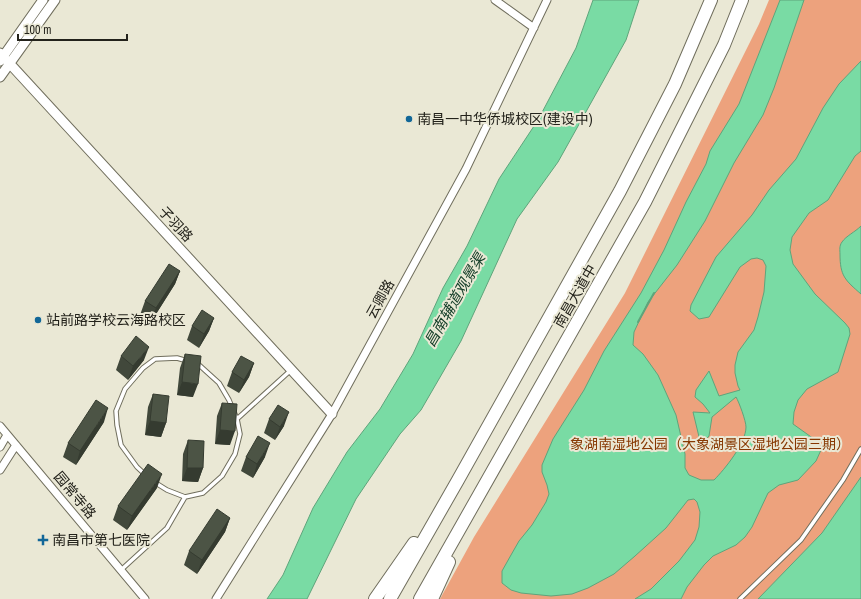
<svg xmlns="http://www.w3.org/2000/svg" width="861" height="599" font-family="'Archivo Narrow','Noto Sans SC',sans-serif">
  <rect width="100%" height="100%" fill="#eae8d5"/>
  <path fill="#eda27d" d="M769,0H861V494L778,599H440L474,537L625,293L759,24Z"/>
  <path fill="#79dba4" stroke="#5fa47b" d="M593,0H639L626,40L558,162L517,219L461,341L421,410L400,434L356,499L307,599H267L283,575L313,508L347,452L380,409L413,354L443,288L467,246L499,179L538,120L576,48Z
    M780,0H804L774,88L763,115L734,163L705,221L677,265L648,302L634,332L633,345L643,354L658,375L676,415L685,454V468L689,475L701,480H714C725,469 746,443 746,427C746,421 739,402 736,397L712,417L709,436L701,445L693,412L710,413L703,404L695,397L696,390L709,371L719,396L740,390L738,386L735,373V365L738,352L754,330L758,317L764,292L766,266L763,260L757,258L751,259L740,267L709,317L699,319L690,311L691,305L716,257L752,215L769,190L796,159L823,108L839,84L861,61V151L855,156L828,200L809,213L792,237L790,250L793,264L815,294L845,323L849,328L850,334L838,372L807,389L798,400L794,412L793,424L814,439L821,450L816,461L798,480L779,485L768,493L752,527L745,537L736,545L713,556L704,565L687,587L681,599H635L651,589L679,561L695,540L699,527L700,512L697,502L694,499L688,500L666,528L635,556L614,574L588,588L572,594L551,596L521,593L511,590L502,583V571L511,555L519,541L532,525L546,502L549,494L547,485L542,472V465L553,439L584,390L604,351L641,293L664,250L686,202L706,164L710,151L739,104Z
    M861,226V294C845,280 840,276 840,254C840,250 839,246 842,242C846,236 855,232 861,226Z
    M861,477V599H758L822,533Z"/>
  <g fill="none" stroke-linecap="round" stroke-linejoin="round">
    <path stroke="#5fa47b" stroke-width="2" d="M638,322L654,293"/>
    <defs>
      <path id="lane" d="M177,358L198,364L219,383L229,400L237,419L240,434L235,454L222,476L203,493L185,497L167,490L151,480L137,467L121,445L117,425L116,411L125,389L143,368L155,359Z
        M237,419L291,370
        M121,570L167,528L185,497
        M740,599L801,540L843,480L861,449"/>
      <path id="street" d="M495,0L534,28
        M0,426L145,599
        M0,447L7,435
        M0,470L16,445
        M216,599L332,414L466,169L547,0"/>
      <path id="secondary" d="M0,53L332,414
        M0,61L43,0
        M0,77L55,0"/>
      <path id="highway" d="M375,599L414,543
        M390,599L458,480L620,191L675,84L711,0
        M420,599L645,202L724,45L742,0
        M432,599L449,562"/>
    </defs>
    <use href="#lane" stroke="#706e5d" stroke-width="5.5"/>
    <use href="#street" stroke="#706e5d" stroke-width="9"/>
    <use href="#secondary" stroke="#706e5d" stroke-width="11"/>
    <use href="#highway" stroke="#706e5d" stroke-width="14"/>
    <use href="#lane" stroke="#fff" stroke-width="3.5"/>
    <use href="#street" stroke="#fff" stroke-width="7"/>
    <use href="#secondary" stroke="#fff" stroke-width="9"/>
    <use href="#highway" stroke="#fff" stroke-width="12"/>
  </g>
  <path fill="#41483b" d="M180,271L175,284L151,322L140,315L145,301Z
    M214,318L209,331L199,348L187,340L192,326Z
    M185,354L193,397L177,395L180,368Z
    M121,356L144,360L128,380L116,370Z
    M254,363L249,377L239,393L227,386L232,372Z
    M153,394L166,423L161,437L145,435L148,407Z
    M222,403L230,445L215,444L217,416Z
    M269,419L284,426L275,440L264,433Z
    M104,422L76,465L63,457L68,443Z
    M188,440L203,468L198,482L182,481L183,454Z
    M246,457H265L253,478L241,471Z
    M157,488L127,530L113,520L118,506Z
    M230,518L225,532L197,574L184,565L189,551Z"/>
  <path fill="#353b30" d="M180,271L175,284L151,322L156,308Z
    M214,318L209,331L199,348L204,334Z
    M149,347L144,360L128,380L133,366Z
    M254,363L249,377L239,393L244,380Z
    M182,382L198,384L193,397L177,395Z
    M108,408L104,422L76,465L80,451Z
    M289,412L284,426L275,440L280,427Z
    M150,421L166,423L161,437L145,435Z
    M220,430L235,431L230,445L215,444Z
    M270,443L265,457L253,478L257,464Z
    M187,468H203L198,482L182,481Z
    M162,474L157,488L127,530L132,516Z
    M230,518L225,532L197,574L202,560Z"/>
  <path fill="#4c5445" stroke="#353b30" d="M169,264L180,271L156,308L145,301Z
    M202,310L214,318L204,334L192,326Z
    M136,336L149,347L133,366L121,356Z
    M185,354L201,356L198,384L182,382Z
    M241,356L254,363L244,380L232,372Z
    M153,394L169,396L166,423L150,421Z
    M96,400L108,408L80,451L68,443Z
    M222,403L237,404L235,431L220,430Z
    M278,405L289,412L280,427L269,419Z
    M258,436L270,443L257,464L246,457Z
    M188,440L204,441L203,468H187Z
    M148,464L162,474L132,516L118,506Z
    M217,509L230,518L202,560L189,551Z"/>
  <g fill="#126798" stroke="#eae8d5" stroke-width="1.5">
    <circle cx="409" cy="119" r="4"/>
    <circle cx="38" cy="320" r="4"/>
    <path d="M41 534h4v4h4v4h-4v4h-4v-4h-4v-4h4z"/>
  </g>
  <g text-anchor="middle" stroke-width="4" stroke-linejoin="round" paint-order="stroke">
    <g font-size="14" fill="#23221b" stroke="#eae8d5" text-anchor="start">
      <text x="417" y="124">南昌一中华侨城校区(建设中)</text>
      <text x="46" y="325">站前路学校云海路校区</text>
      <text x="52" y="545">南昌市第七医院</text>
    </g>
    <g font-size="14" fill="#23221b" stroke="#eae8d5">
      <text transform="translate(176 224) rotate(47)" y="5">子羽路</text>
      <text transform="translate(575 296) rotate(-60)" y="5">南昌大道中</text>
      <text transform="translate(380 299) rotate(-61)" y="5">云卿路</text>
      <text transform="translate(75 495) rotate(50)" y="5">园常寺路</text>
    </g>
    <g font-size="14" fill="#873802" stroke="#eae8d5">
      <text x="710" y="449">象湖南湿地公园（大象湖景区湿地公园三期）</text>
    </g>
    <g font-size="15" font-style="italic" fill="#16402a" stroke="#eae8d5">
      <text transform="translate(455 300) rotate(-60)" y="5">昌南辅道观景渠</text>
    </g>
  </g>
  <path d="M18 34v6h109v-6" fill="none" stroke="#23221b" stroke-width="2"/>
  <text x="24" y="34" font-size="12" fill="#23221b" stroke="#eae8d5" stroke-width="3" paint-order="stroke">100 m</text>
</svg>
